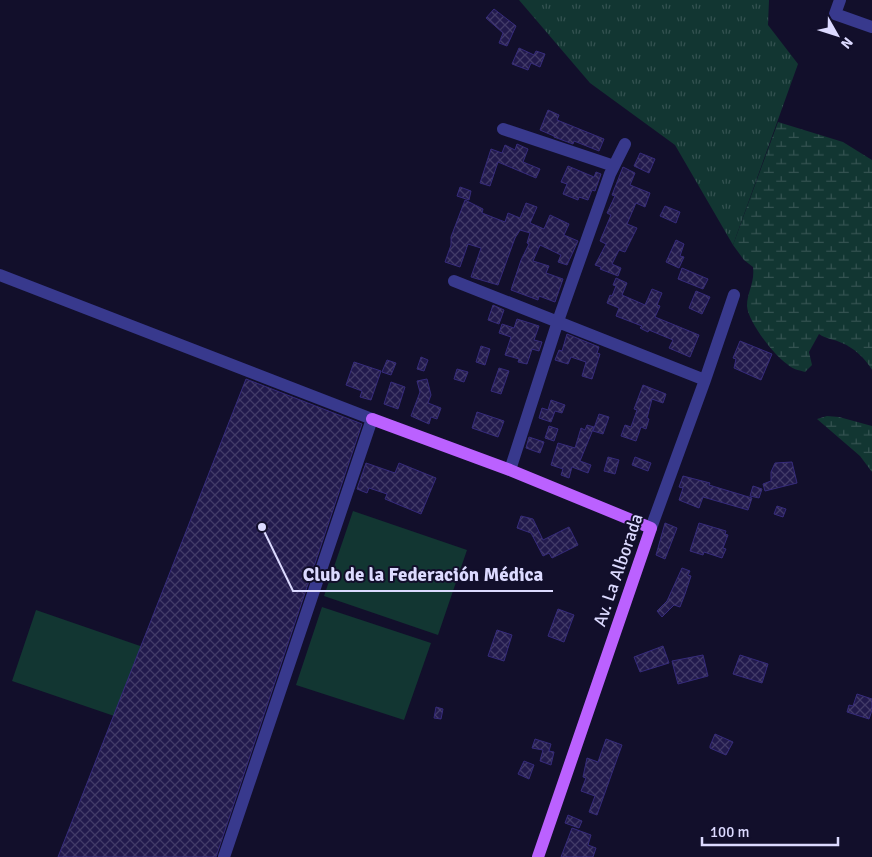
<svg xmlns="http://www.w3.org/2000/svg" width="872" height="857" font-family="Signika,sans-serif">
  <defs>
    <pattern id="grass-tufts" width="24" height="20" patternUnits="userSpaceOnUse" patternTransform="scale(1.25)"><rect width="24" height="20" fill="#123632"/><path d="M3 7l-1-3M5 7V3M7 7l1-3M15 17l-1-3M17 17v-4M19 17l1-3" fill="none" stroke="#345251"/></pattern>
    <pattern id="wetland-marsh" width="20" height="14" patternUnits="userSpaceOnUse" patternTransform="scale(1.25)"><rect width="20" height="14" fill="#123632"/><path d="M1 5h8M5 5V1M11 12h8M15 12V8" fill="none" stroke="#345251"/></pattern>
    <pattern id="building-cross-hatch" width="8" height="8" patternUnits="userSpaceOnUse" patternTransform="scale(1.25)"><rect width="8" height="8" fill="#221a4d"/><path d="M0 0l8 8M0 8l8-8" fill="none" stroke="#423b68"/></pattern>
  </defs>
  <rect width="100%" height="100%" fill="#120f2b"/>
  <path fill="url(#grass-tufts)" d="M519,0H769L768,25L798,64L733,245L675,145L590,83Z"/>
  <path fill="url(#wetland-marsh)" d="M778,122L843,142L872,160V370C865,358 854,348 842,343C834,339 826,339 819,334L809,352L812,365L805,372C798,370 792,369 787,364C774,355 748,322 747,306C747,292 755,283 753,267L744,260L733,245Z
    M827,416L839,417L872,426V472L860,456L817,419Z"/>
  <path fill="#123632" d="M353,511L467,550L438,635L324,596Z
    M322,607L431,643L404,720L296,685Z
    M36,610L146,648L120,718L12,681Z"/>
  <path fill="url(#building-cross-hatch)" stroke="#362b7b" d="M494,9L516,26L507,46L499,43L503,33L486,18Z
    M519,48L534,55L536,51L545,54L540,67L531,63L528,70L512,64Z
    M548,110L559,115L557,120L604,139L599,151L574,141L573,144L554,137V136L540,130Z
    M517,144L528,149L523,162L540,169L536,178L498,162L490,186L480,183L491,149L502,153L505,145L515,150Z
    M640,153L655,159L649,173L634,166Z
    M568,166L594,177L596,172L601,174L595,191L592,190L588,200L579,197L578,200L563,194L567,184L561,182Z
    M623,167L635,173L630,185L650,193L645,207L636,203L627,224L637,228L625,252L619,250L612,264L621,268L618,276L600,269L601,267L595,265L606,244L600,241L611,215L607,213L615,196L612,195Z
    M460,187L471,191L469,200L457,196Z
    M465,200L483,209L482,213L505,222L508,213L520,218L526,203L537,207L530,223L544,229L550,215L569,224L564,235L578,241L567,265L558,262L561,255L540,245L533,261L549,266L546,273L563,279L555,302L539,296L538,300L511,290L521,260L529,244L527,243L530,233L520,230L515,238L498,285L471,277L481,248L468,244L460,267L445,262L451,245V237Z
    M665,206L680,212L676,223L660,216Z
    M676,240L684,244L680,256L684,257L679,268L666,262Z
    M682,268L708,279L703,289L678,279Z
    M616,278L627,283L622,295L645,305L652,289L662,293L657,305L660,306L655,317L699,335L690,357L669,348L673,340L649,330L648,332L640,328L642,326L616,316L619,308L607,303L610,295L612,296L616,286L613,285Z
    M696,291L710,297L702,314L689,308Z
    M493,305L504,310L499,324L488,320Z
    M517,319L539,326L534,340L542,342L539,351L532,349L527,364L518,362L519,359L505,355L511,337L499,333L502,324L514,328Z
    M567,334L599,347L597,353L600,354L592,379L582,376L586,362L571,357L568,364L555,360L559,350L562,351Z
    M740,341L772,354L761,380L734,368L736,359L733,358Z
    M481,346L490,349L485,365L476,362Z
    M421,357L428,360L424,371L417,369Z
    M387,360L396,363L391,375L382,372Z
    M354,362L381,371L371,400L360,397L362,391L346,385Z
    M499,368L509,371L501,394L491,391Z
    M457,369L468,372L464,382L454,379Z
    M246,379L362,424L216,857H58Z
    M427,379L431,395L428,403L441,408L437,419L431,417L429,424L411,416L420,392L417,381Z
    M391,382L405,387L398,409L384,404Z
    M643,385L666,394L663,403L652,399L647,418L649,419L646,429L641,427L636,441L621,436L625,425L631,427L637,410L634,409Z
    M551,400L565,405L562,413L555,411L551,422L539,418L542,408L548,410Z
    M477,412L504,421L498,437L472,428Z
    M599,414L609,417L603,434L593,431Z
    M587,425L594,427L580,461L591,465L588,473L572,467L569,478L561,475L563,469L551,465L558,443L575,448L581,428L585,430Z
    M549,426L558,429L554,441L545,438Z
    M529,437L544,442L540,453L526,448Z
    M608,457L619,460L615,474L604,471Z
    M635,457L651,463L648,471L632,465Z
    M792,462L797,483L765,491L763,484L771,481V472L775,463Z
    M366,463L395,473L399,463L436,478L421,514L385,499L387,494L369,488L367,493L357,489Z
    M683,476L710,483L709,485L752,498L748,510L703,497L699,508L679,500L683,488L679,487Z
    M753,486L762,489L759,498L750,496Z
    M777,506L786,509L783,517L774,514Z
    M521,516L533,519L543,540L569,527L578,545L552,558L549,553L543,556L531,533L517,528Z
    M665,523L677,528L665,559L656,555Z
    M699,523L726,531L725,534L728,535L723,548L726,549L722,558L704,552L703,555L690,551Z
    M682,568L690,571L688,575L691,576L685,594L680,607L674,605L662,617L657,611L667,601Z
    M558,609L574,615L564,642L548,636Z
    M497,630L512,635L504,661L488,656Z
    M663,646L669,663L640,672L634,657Z
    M703,655L708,676L678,684L672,661Z
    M740,655L768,664L762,683L733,674Z
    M857,694L872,699V710L869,719L847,712L849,705L853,706Z
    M436,707L443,709L441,719L434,718Z
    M715,734L733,742L726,755L710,748V746Z
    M535,739L551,744L549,751L554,752L551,765L540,761L543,750L532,748Z
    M606,739L622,745L597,815L589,812L595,796L581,791L586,778L583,777L587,758L598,762Z
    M524,761L534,765L529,779L518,774Z
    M568,815L582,821L579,828L565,823Z
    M572,828L591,835L588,845L596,848L593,857H561Z"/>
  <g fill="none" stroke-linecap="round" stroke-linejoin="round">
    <path stroke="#38398d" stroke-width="12" d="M840,0L835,14L872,27
      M503,129L614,166
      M0,275L372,419L224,857
      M454,281L705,380
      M510,470L558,321L610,174L625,144
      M651,528L705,380L734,295"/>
    <path stroke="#bb61ff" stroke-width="12" d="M372,419L510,470L651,528L538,857"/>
  </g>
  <g text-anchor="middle" stroke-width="4" stroke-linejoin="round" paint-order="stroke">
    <g font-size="18" fill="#dcdaff" stroke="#120f2b">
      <text transform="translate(618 570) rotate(-71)" y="6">Av. La Alborada</text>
    </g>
  </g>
  <path fill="none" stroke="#dcdaff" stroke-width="2" d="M262 527L293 591H553"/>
  <circle fill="#dcdaff" stroke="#120f2b" stroke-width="2" cx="262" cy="527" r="5"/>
  <g font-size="19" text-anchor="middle" font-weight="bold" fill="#dcdaff" stroke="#120f2b" stroke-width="4" stroke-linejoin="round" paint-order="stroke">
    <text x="423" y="581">Club de la Federación Médica</text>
  </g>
  <g transform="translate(837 35) rotate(129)" stroke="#120f2b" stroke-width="4" paint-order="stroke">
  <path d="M0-4L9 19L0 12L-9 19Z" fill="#dcdaff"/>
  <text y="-8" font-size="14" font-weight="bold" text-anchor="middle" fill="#dcdaff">N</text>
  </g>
  <path d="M702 837v8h136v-8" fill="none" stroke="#dcdaff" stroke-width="2.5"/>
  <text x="710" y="837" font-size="15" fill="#dcdaff" stroke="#120f2b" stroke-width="4" paint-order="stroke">100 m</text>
</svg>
